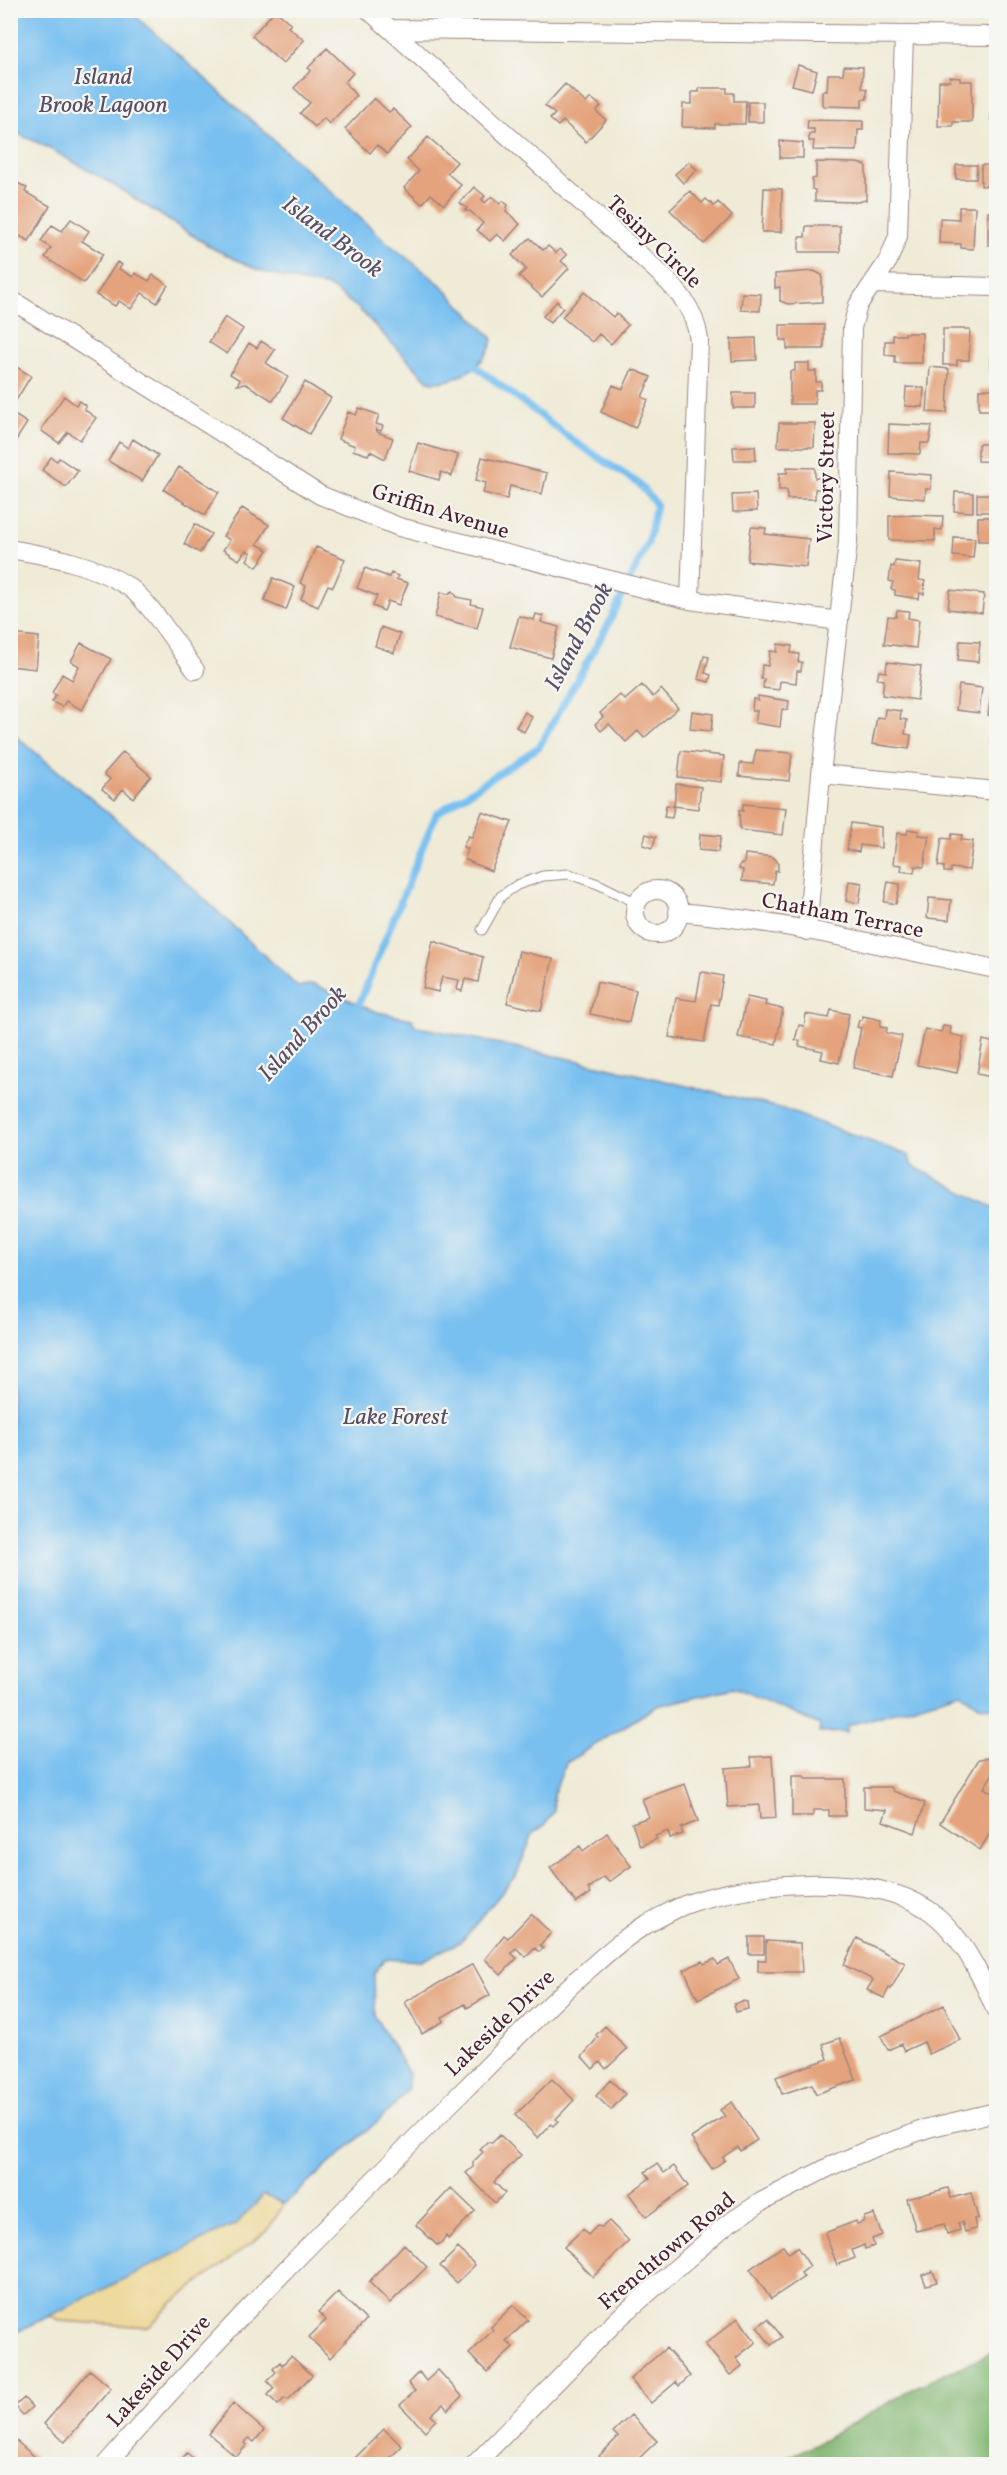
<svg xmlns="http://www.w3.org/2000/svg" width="1007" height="2475" font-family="Vollkorn,serif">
  <rect width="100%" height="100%" fill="#f6f6f2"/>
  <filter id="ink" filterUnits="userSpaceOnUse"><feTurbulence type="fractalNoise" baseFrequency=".0167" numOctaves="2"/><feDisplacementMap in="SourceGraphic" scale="12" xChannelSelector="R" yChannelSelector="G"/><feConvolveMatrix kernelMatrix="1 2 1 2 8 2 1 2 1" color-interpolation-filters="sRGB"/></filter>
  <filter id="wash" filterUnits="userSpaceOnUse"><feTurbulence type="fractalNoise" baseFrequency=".008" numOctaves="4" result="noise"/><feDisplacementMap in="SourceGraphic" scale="24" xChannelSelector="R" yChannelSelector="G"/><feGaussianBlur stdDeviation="1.35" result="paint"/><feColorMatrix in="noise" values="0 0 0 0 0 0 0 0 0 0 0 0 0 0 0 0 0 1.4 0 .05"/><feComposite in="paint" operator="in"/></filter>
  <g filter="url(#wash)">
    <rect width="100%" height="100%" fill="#f0ebd7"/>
    <path fill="#84b874" stroke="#676c50" stroke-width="1.5" d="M996,2351V2464H771L820,2442L918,2386Z"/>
    <path fill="#eeda9e" stroke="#9c7c64" stroke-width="1.5" d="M264,2195L284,2204L267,2231L172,2303L149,2327L60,2321L49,2316L237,2223Z"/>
    <path fill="#78c0f0" stroke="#61708e" stroke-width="1.5" d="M11,10L130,11L389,244L440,284L493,339C487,365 454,386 428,381L359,309L330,287L298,281L258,270L214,249L104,179L43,145L11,131Z
      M11,732L150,848L298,987L313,984L377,1012L412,1019L415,1026L594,1064L780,1108L908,1155L913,1166L996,1209V1708L979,1705L961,1692L847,1726V1732L819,1733L820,1725L733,1688L657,1706L566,1763L553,1795L554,1811L545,1825L533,1833L517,1874L462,1941L421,1961L384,1959L374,1974L375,2017L409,2074L407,2091L388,2112L284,2204L264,2195L237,2223L11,2335Z"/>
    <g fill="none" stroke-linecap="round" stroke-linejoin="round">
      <path stroke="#78c0f0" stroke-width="7" d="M353,1011L359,1004L436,814L539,747L607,627L648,543L656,504L638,483L578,444L467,360"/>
    </g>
    <g id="blocks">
      <path fill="#e4a37c" d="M275,10L291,24L288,27L304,40L283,64L252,36Z
        M327,48L353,73L345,82L356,96L329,124L324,118L315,127L300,113L310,103L294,88L311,70L308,68Z
        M798,65L817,71L812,90L792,85Z
        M844,66L863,67L862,88L867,89V99H862V107L823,106L822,104V91H827L828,74H843Z
        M950,77L960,78V81H972V122H953V126H938L939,81H950Z
        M565,84L586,103L591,98L601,106L596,111L606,120L586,142L563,121L558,126L550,119L555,114L545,106Z
        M992,87H996V121H991Z
        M699,88H727V93H734V101H746L745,124H715V128L682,127L683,104H692V92H699Z
        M374,98L389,112L393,109L412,127L387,154L377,145L370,153L345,129Z
        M748,102H763V122H748Z
        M808,120L863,121V130H858L857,151L813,150L814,141H809V134H814V129H807Z
        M428,137L457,162L447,173L461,185L444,205L431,194L422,204L404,188L419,171L407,160Z
        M780,141L803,143V158H780Z
        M689,162L697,170L683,183L675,174Z
        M816,162L857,163L866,165V200L857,202L815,201V190L812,189V179L816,178Z
        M956,165H977L976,179H956Z
        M981,165H996V185L981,186Z
        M16,182L27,188L25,192L50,206L29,241L10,231V191Z
        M474,187L485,196L482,199L485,203L492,196L500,204L503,201L508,205L506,211L520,224L505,241L497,234L490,241L477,230L483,223L470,211H465L467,208L460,203Z
        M764,188L782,189L781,232H762Z
        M690,191L702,203L706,199L714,206L718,202L732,216L704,244L670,210Z
        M959,207H975L973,249L961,248V244L939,243L940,218L959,219Z
        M988,212H996V244L988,245Z
        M71,219L89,231L82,241L103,254L84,283L45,257L51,248L41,241L52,225L62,231Z
        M806,226H840V252H799V237H805Z
        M530,238L543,250L548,246L556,253L560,249L567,255L561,261L569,268L542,297L519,276L526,269L512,255Z
        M117,262L122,265L119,269L133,277L135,273L149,281L153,275L168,285L157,303L142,293L131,309L119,301L115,306L96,295Z
        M814,271L822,275V302L788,304L780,301V287L775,288V274Z
        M584,292L613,317L616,313L628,325L611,344L599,334L592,342L562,317Z
        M742,293L761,294L760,311L741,310Z
        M557,301L563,308L550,323L543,316Z
        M225,317L243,329L227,354L209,342Z
        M780,325H824V349H787V340H780Z
        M943,329H970L969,360H957V365H943Z
        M992,329H996V368L991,367Z
        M905,333H922V363H895V356L885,355V341H893V335H905Z
        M756,338L757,360L732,361L731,339Z
        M261,341L275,350L266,363L288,377L273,401L246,384L237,385L240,380L230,374L249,343L257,348Z
        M10,363L31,376L15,402L10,400Z
        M795,363H809V371H816V382H821V390H815V404H790V371H795Z
        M930,367L949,369L947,413L927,412Z
        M632,369L651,377L642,397L648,400L635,428L601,412L613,385L623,389Z
        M305,382L331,398L309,434L283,418Z
        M906,387L924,388L923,407L905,406Z
        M979,389H996V410H979Z
        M733,393H755V408H733Z
        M64,396L76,405L79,401L86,406L84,409L96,418L80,440L68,432L59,443L42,431V428Z
        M359,408L379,415L376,424L383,426L381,431L376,429L377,432L393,438L385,459L370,451L368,455L353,450L355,446L338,439L348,412L356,415Z
        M10,412L27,423L13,445L10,443Z
        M779,423H815L814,447H778Z
        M889,424L932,426L929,443H921L920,454L888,453Z
        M133,439L158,455L142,481L108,461L119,442L128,448Z
        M418,443L458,455L452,476L441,472L439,480L409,471Z
        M978,444H996V462L978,461Z
        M755,446L756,460H734L733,447Z
        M51,457L57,461L59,458L78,471L66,487L42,470Z
        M482,457L547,473L542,494L510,486L507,499L483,493L486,483L476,480Z
        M179,467L219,492L205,515L164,490Z
        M787,467L815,468V478H820V489H815V499H787V490H779V473H787Z
        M891,472L932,475L931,489H926L925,499L890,496Z
        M955,492L973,493V512L954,511Z
        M756,494L757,511L733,512L732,495Z
        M977,494H996V512H977Z
        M242,508L269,525L257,544L268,550L257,567L247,560L251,553L246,550L239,560L223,550L230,540L223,536Z
        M911,515L943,516L942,530L935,529V541L889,540V516Z
        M978,517H996V541H978Z
        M195,524L211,534L200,553L184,544Z
        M751,527L766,528L765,534L809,539L806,567L747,561Z
        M954,537L975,538L973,558L953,556Z
        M316,547L345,559L333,587L328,585L318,607L301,599L306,586L300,583Z
        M895,561L921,564L919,580L925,581L924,594L920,593L919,599L895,595V590L891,589L893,582L889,581L891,566L894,567Z
        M365,568L389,577L391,573L398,576L396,579L408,583L399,605L388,601L384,611L373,606L377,596L357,588Z
        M273,578L295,587L286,610L264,601Z
        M950,590L984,594L982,613L948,609Z
        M453,591L457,597L472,600L471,604L483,607L477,628L435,617L441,592L448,594Z
        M897,610L909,611L908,618L919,620L916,648L884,644L888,616L896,617Z
        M536,614L543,616L541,622L559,627L551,658L510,647L519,616L534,620Z
        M381,627L400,634L394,653L375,646Z
        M10,634L39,637L36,669L10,666Z
        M960,641L980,642L978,662L958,660Z
        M81,643L111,659L82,710L66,701L62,707L52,702L56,695L52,693L62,674L72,680L79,666L71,661Z
        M778,644L792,646L791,653L799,654L798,662H802L801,671H797L796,683L780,681L779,690L763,688L764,679H761L762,665L768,666L770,651L777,652Z
        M704,656L709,657L705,673L711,675L709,682L698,679Z
        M887,662L921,666L917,700L882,695L884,680L877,679L879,671L886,672Z
        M642,685L653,697L661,689L678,708L644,738L638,731L626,742L609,724L601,731L595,724L603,717L600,713L620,695L625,700Z
        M959,685L982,688L979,713L956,710Z
        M991,694L996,695V716L988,715Z
        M758,696L789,701L788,710L782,709L780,727L755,723L757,711H752L753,699L758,700Z
        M885,709L901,711L900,719L907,720L905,734L911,735L909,749L872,744L877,717L884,718Z
        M692,711L713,714L711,731L690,729Z
        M525,712L532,717L524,732L516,727Z
        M993,721H996V742H991Z
        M756,750L792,753L789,781L739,776L740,763L753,764Z
        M681,751L724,756L721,782L678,777Z
        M123,752L151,776L133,798L123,789L115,799L102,789L110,779L104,774Z
        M676,784L701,787L698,809L674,806Z
        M743,804L786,808L783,835L740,830L739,810L743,811Z
        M666,805L674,806L672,818L664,817Z
        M482,812L512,822L491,871L464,859L468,849L463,847L468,836L472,837Z
        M851,823L881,827V848L860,845L859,852L847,850Z
        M908,829L919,831L918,835L929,836L924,867L915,866L914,873L901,871L902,865L893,864L897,833L907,834Z
        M646,834L656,837L652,848L643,845Z
        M700,834L721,836L718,852L699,850Z
        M952,834L962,835L961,840L973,841L969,870L951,868V872H944V867L938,866L942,838L951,839Z
        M745,854L773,857L778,864V871L775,870L773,884L742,881L743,870L739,869L740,864H744Z
        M849,881L862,883L859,903L846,901Z
        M888,882L900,884L896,904L884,902Z
        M929,898L951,900L949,920L927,918Z
        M433,941L483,957L478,982L465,979L462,991L457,990L459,980L442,977L438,992L423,988Z
        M519,951L553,959L541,1011L507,1003Z
        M703,972L723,976L718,1005L711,1004L704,1042L669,1037L676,998L696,1001L701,973Z
        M597,982L636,990L629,1022L590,1014Z
        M747,997L766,1001L765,1005L783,1009L776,1044L738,1037Z
        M831,1010L849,1014L839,1063L821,1059L823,1051L799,1046L800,1041L795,1040L799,1025L804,1026L806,1014L829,1018Z
        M863,1016L881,1020L880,1027L887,1028L886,1033L902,1036L893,1076L853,1068L861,1028L857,1027L859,1020H862Z
        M943,1026L951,1027L950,1034L964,1037L957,1073L917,1065L925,1029L941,1032Z
        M983,1040L996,1043V1078L977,1074Z
        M772,1756L776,1818L760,1819L759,1805L728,1807L725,1768L752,1766L751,1757Z
        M987,1758L995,1763V1770L984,1788L996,1795V1823L980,1850L940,1823L979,1759Z
        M792,1776H804L806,1779H845V1816H829V1810H813V1816H792Z
        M685,1784L698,1821L681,1828L683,1834L670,1838L668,1831L655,1836L657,1839L640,1846L632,1823L649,1817L642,1799Z
        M864,1787H891L893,1791L925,1803L915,1833L883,1821L887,1810L864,1808Z
        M607,1833L631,1866L609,1882L604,1877L588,1889L591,1893L576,1903L550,1868L580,1846L583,1851Z
        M531,1914L551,1933L540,1945L543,1948L539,1952L535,1948L526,1957L516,1948L511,1953L517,1958L501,1975L485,1959L504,1935L508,1938Z
        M749,1937H764V1954H749Z
        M857,1938L905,1963L891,1989L889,1988L884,1998L867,1990L873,1980L844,1965Z
        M766,1941L800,1943L802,1972H758V1960H766Z
        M715,1959L718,1965L729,1959L739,1979L698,1999L684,1970L702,1961L704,1964Z
        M473,1964L490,1995L467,2008L465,2004L442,2017L444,2021L422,2034L405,2002Z
        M742,2001L747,2002L748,2009L736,2012L734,2004Z
        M944,2005L960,2040L929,2054L924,2042L904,2051L901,2044L888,2050L881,2036Z
        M605,2026L627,2049L606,2069L600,2062L593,2069L582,2057L598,2037L596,2035Z
        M840,2038L856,2080L816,2094L812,2084L782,2094L776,2077L828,2059L823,2044Z
        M552,2079L574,2100L556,2119L558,2121L553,2126L551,2124L538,2138L515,2115Z
        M610,2080L625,2094L611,2110L596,2096Z
        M732,2102L757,2140L740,2151L738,2147L723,2157L725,2160L712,2169L691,2138L725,2116L720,2110Z
        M500,2135L521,2155L494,2182L505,2193L495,2203L466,2173L473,2167V2162L483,2152L480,2149L487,2142L492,2143Z
        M657,2164L664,2173L674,2166L688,2186L646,2217L629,2194L650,2178L645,2172Z
        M451,2188L475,2211L448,2239L446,2236L442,2243L437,2245L416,2225Z
        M948,2188L951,2198L971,2193L978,2218L974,2219L976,2229L965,2232L962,2222L958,2223L960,2230L947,2234L944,2224L916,2231L907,2199Z
        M874,2214L882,2235L872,2239L874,2246L865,2249L864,2245L852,2250L855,2258L837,2265L825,2233L856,2221L857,2224L863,2222L864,2217Z
        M609,2221L629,2241L593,2277L564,2247L583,2229L588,2235L597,2226L602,2227Z
        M404,2244L427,2267L390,2303L369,2282Z
        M783,2246L788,2253L797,2247L810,2266L801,2273L804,2277L771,2299L750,2269Z
        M458,2248L475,2265L457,2283L440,2266Z
        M933,2271L937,2282L926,2285L922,2275Z
        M338,2292L366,2320L330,2358L309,2337L326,2320L318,2312Z
        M513,2305L528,2320L506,2341L513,2347L487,2372L469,2354L493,2330L491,2327Z
        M738,2318L756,2342L736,2358L742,2366L730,2375L705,2344Z
        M768,2319L782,2337L771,2345L757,2327Z
        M666,2348L690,2376L679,2386L676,2382L651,2403L630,2379Z
        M291,2356L312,2375L288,2400L285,2398L278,2405L268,2395L274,2388L267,2381L276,2372L273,2369L280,2362L282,2365Z
        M90,2370L111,2388L65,2442L44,2424Z
        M438,2370L462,2396L448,2410L443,2404L431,2415L436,2420L425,2431L400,2405L415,2391L408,2383L419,2372L426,2381Z
        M24,2398L32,2407L23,2415L15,2406Z
        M233,2403L264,2430L254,2442L249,2438L244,2443L247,2445L236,2457L209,2434Z
        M631,2415L657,2441L633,2464H607L599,2456L618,2437L613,2432Z
        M384,2429L402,2446L389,2459L394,2464H356L352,2461Z
        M13,2438L43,2464H10V2441Z
        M187,2453L200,2464H177Z"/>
    </g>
  </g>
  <g filter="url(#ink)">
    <use href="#blocks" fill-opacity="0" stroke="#9d8581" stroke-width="1.5"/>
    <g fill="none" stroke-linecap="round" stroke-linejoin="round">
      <defs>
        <path id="service" d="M482,930L501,896L517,885L543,876L569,874L598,884L637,903"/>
        <path id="minor" d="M369,10L653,267C677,289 695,308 699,340L690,600
          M392,29L996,36
          M874,284L996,287
          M10,299L320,495L399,527L690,600L839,621
          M10,549C50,556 94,564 129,587C148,600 180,649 195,670
          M821,774L996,791
          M635 912a22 22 0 1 1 44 0a22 22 0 1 1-44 0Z
          M678,912C786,921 891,948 996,969
          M807,931L821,774L848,542L852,328L858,305L888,261L898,236L904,35
          M106,2464C221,2333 343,2210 467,2087C505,2049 542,2011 582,1975C603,1957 623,1938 647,1924C661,1917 675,1908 690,1903C754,1882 868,1871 927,1909C961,1932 981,1975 996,2011
          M475,2464L618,2319L726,2225L761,2202L829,2167L868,2150L928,2128L996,2112"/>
      </defs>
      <use href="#service" stroke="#9d8581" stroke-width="11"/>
      <use href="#minor" stroke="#9d8581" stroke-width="20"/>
      <use href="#service" stroke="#fff" stroke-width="9"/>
      <use href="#minor" stroke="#fff" stroke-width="18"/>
    </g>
  </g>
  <g text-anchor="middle" stroke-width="4.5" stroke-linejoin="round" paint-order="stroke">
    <g font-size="22" fill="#4a1f2b" stroke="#f6f6f2">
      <text transform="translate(655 241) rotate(44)" y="8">Tesiny Circle</text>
      <text transform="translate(825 477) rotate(-89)" y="8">Victory Street</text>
      <text transform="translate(441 510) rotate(17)" y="8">Griffin Avenue</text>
      <text transform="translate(843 914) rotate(11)" y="8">Chatham Terrace</text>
      <text transform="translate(499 2022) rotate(-44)" y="8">Lakeside Drive</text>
      <text transform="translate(666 2250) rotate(-40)" y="8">Frenchtown Road</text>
      <text transform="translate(158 2370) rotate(-48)" y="8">Lakeside Drive</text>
    </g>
    <g font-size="24" font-style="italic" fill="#584f66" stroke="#f6f6f2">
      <text x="103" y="84">Island<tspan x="103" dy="28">Brook Lagoon</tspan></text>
      <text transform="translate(333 236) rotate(37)" y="8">Island Brook</text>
      <text transform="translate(578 636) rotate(-62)" y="8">Island Brook</text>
      <text transform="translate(302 1033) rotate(-48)" y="8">Island Brook</text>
      <text x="395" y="1424">Lake Forest</text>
    </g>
  </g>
  <rect width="1007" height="2475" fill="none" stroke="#f6f6f2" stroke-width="36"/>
</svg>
